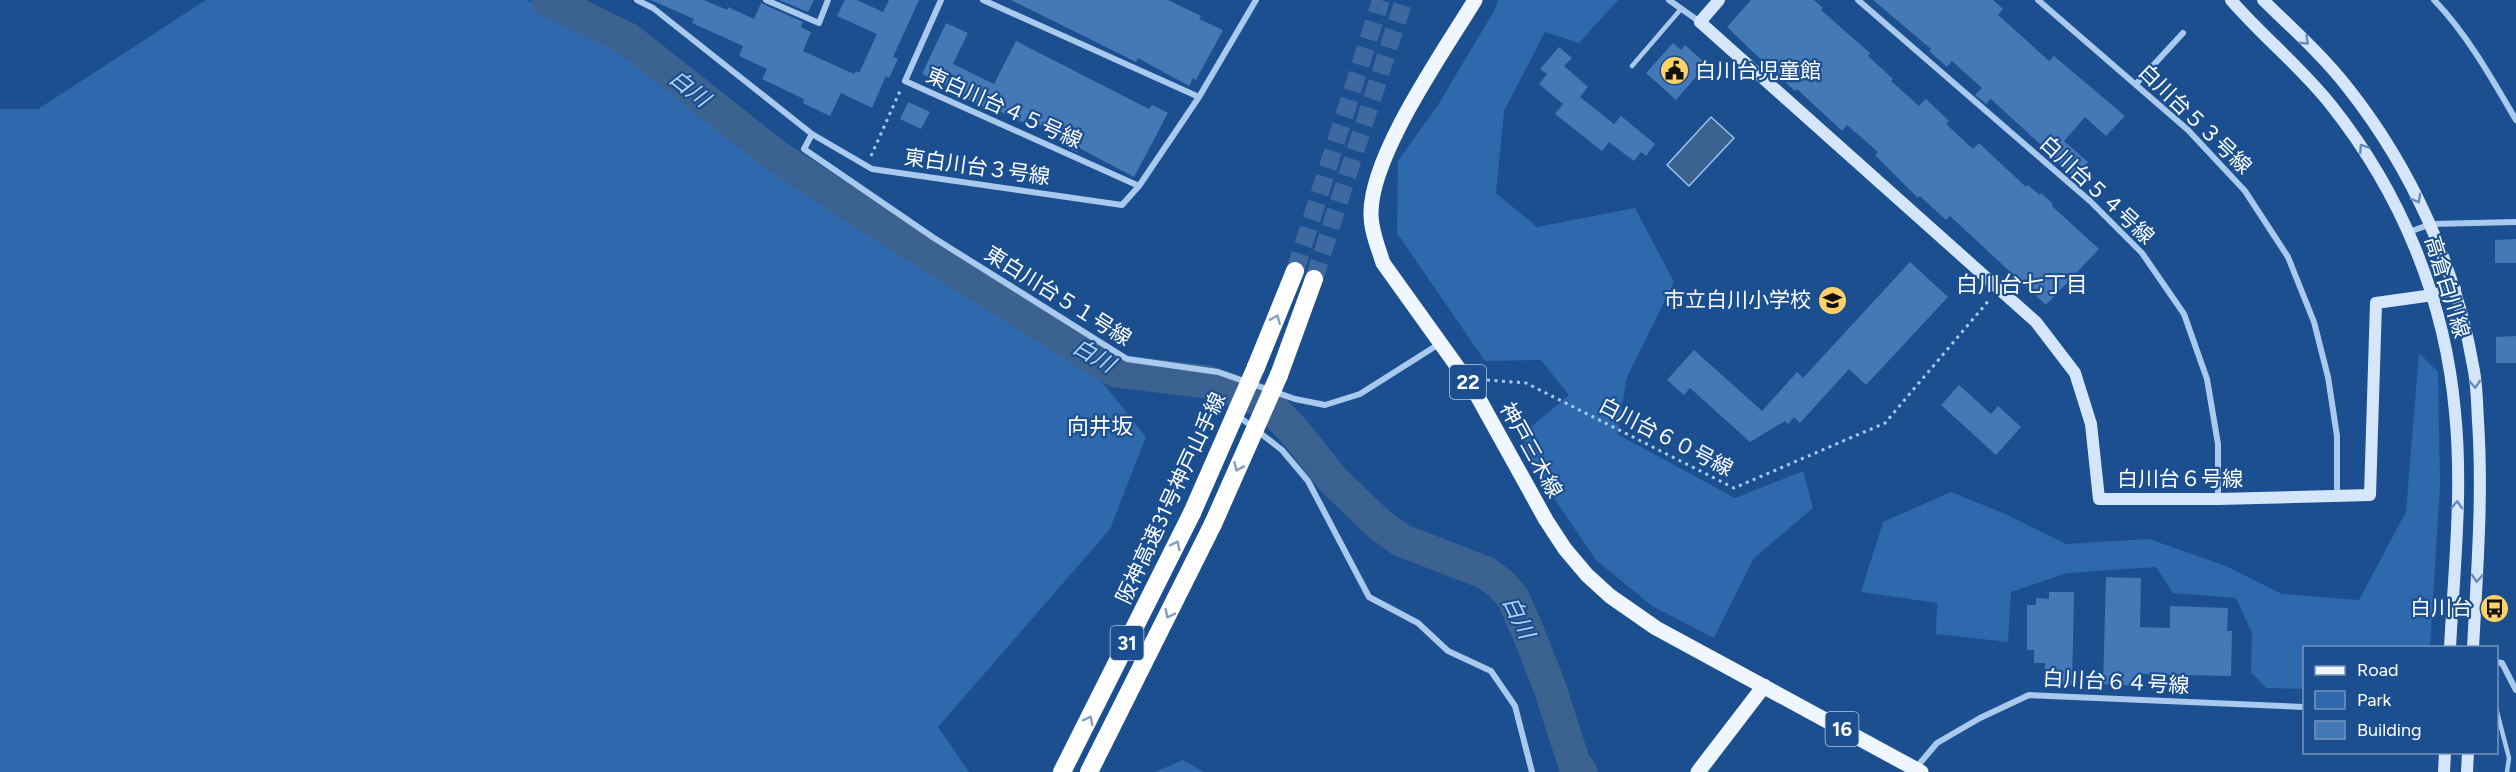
<svg xmlns="http://www.w3.org/2000/svg" width="2516" height="772" font-family="Figtree,'Noto Sans JP',sans-serif">
  <rect width="100%" height="100%" fill="#1b4f8f"/>
  <path fill="#2e69ad" d="M206,0H526L633,50L720,122L760,161L1086,362L1146,437L1110,529L938,727L969,772H0V109H38Z
    M1498,0H1618L1579,43L1545,32L1504,111L1496,193L1537,227L1635,208L1674,282L1627,377L1617,434L1735,498L1803,471L1813,508L1754,558L1714,638L1652,606L1596,560L1526,457L1525,432L1569,395L1541,360L1485,361L1397,233L1398,161L1438,105L1494,11Z
    M2419,353L2438,372L2440,485L2430,647L2304,648V689L2266,688L2251,672L2252,633L2236,598L2173,593L2156,567L2067,573L2011,592L2008,642L1936,634L1937,603L1861,592L1883,522L1951,492L2003,513L2066,544L2149,539L2226,566L2282,594L2359,600L2406,512Z
    M1183,760L1204,772H1155Z"/>
  <path fill="#3c6290" stroke="#9cc4f0" stroke-width="1.5" d="M1711,117L1734,138L1689,186L1667,165Z"/>
  <g fill="none" stroke-linecap="round" stroke-linejoin="round">
    <path stroke="#3c6290" stroke-width="33" d="M548,0L628,39L775,155L877,222L1116,371L1208,382L1266,402L1294,431L1334,481L1380,525L1401,540L1486,573L1502,585L1513,598L1528,632L1550,688L1574,763L1581,772"/>
  </g>
  <path fill="#4478b7" d="M651,0H704L727,10L728,7L754,19L761,3L803,22L801,27L811,32L803,51L854,74L856,71L859,73L877,34L837,16L845,0H857L883,12L889,0H919L893,57L898,59L889,78L886,76L872,108L841,93L830,116L803,103L804,99L762,79L767,69L739,56L743,46L692,23L694,19Z
    M779,0H814L808,12Z
    M1011,0H1168L1201,16L1199,19L1223,30L1196,80L1193,78L1189,86L1138,58L1136,62Z
    M1751,0H1814L1823,8L1821,10L1870,53L1868,56L1893,79L1891,81L1919,106L1926,99L1949,121L1946,124L1973,149L1979,143L2026,187L2028,185L2040,195L2041,193L2053,204L2052,206L2099,249L2046,305L1950,216L1946,220L1920,196L1918,198L1875,155L1878,152L1847,125L1842,131L1797,89L1795,91L1775,73L1727,27Z
    M1873,0H1993L2003,9L1998,15L2026,40L2049,61L2054,56L2125,116L2106,136L2085,117L2064,141L2088,162L2074,178L2040,144L1991,99L1986,104L1975,95L1982,88L1952,61L1947,67L1929,51L1931,49Z
    M946,23L968,33L953,64L994,84L1016,41L1149,109L1152,105L1168,113L1134,177L1079,148L1077,152L1060,143L1063,137L1026,118L1024,123L997,110L995,113L961,96L959,99L946,92L948,87L922,74Z
    M1673,43L1681,50L1685,45L1704,62L1700,67L1703,69L1676,100L1646,73Z
    M1559,47L1572,58L1564,66L1588,87L1580,97L1614,124L1621,116L1655,144L1646,156L1641,152L1634,161L1609,142L1602,151L1555,114L1563,104L1539,84L1547,74L1540,69Z
    M908,102L930,112L921,129L900,119Z
    M2516,239V263H2495V240Z
    M1910,262L1948,297L1866,385L1849,369L1800,423L1794,417L1788,424L1785,421L1750,442L1690,388L1684,395L1667,380L1694,350L1762,411L1797,372L1803,378Z
    M2516,336V363H2496V337Z
    M1959,385L1991,414L1998,406L2021,427L1996,455L1941,405Z
    M2106,577L2141,578L2140,627L2170,628V606L2228,608L2227,631H2232L2231,676L2139,674V686L2103,684Z
    M2049,592H2074L2072,685H2045V663H2034V650H2027V605H2036V598L2049,599Z"/>
  <g fill="none" stroke-linecap="round" stroke-linejoin="round">
    <path stroke="#3d69a0" stroke-width="18" stroke-dasharray="18 9" stroke-linecap="butt" d="M1295,271L1381,0
      M1314,279L1404,0"/>
    <path stroke="#a9c9ee" stroke-width="3" stroke-dasharray="3 4.5" stroke-linecap="butt" d="M871,156L900,91
      M1487,380L1526,383L1734,488L1885,423L1990,299"/>
    <path stroke="#a9c9ee" stroke-width="4.5" d="M1632,66L1681,9
      M2496,708L2509,758L2507,772"/>
    <path stroke="#a9c9ee" stroke-width="6" d="M637,0L653,8L812,134L872,169L1122,205L1139,186L1199,97L1256,0
      M766,0L819,23L828,0
      M941,0L905,81L1139,186
      M983,0L1199,97
      M1669,0L1700,22
      M1858,0L2090,201L2142,253L2184,314L2207,379L2218,444V499
      M2038,0L2188,130L2245,191L2288,257L2314,322L2328,377L2337,436V495
      M2434,0C2467,34 2492,79 2516,120
      M2136,84L2183,33
      M812,134L804,149L934,238L1127,359L1218,372L1295,399L1325,405L1360,394L1439,344
      M2409,232L2431,224L2516,222
      M1237,415L1282,450L1308,481L1369,597L1418,623L1448,651L1491,671L1515,706L1532,772
      M2496,662L2502,663L2516,690
      M1915,769L1937,743L1980,718L2029,695L2304,707"/>
    <path stroke="#d6e6fa" stroke-width="12" d="M1719,0L1700,22L2036,322L2075,373L2091,424L2099,499H2218L2370,495L2376,303L2433,295L2455,289
      M2231,0C2263,37 2301,67 2331,105C2401,193 2445,299 2455,412C2463,490 2454,570 2450,648
      M2263,0C2292,28 2323,56 2348,88C2412,169 2457,269 2474,371C2477,387 2477,404 2478,421C2483,496 2477,572 2473,648
      M2444,772L2445,752
      M2467,772L2468,752"/>
    <path stroke="#f0f6ff" stroke-width="15" d="M1475,0C1444,51 1370,156 1371,214C1371,231 1378,247 1383,263L1474,390L1546,520L1565,549L1587,575L1610,596L1656,628L1921,772
      M1698,772L1764,686"/>
    <path stroke="#fff" stroke-width="18" d="M1256,367L1295,271
      M1279,375L1314,279
      M1062,772L1192,513
      M1089,772L1213,524"/>
    <path stroke="#fff" stroke-width="18" d="M1192,513L1256,367
      M1213,524L1279,375"/>
  </g>
  <defs><path id="oneway-chevron" d="M-2-3.5L2.5 0L-2 3.5" fill="none" stroke-width="1.6" stroke-linecap="round" stroke-linejoin="round" transform="scale(1.5)"/></defs>
  <g stroke="#668bba">
    <use href="#oneway-chevron" transform="translate(2305 41) rotate(44)"/>
    <use href="#oneway-chevron" transform="translate(2363 148) rotate(-123)"/>
    <use href="#oneway-chevron" transform="translate(2417 199) rotate(61)"/>
    <use href="#oneway-chevron" transform="translate(2475 384) rotate(86)"/>
    <use href="#oneway-chevron" transform="translate(2457 505) rotate(-87)"/>
    <use href="#oneway-chevron" transform="translate(2477 578) rotate(93)"/>
  </g>
  <g stroke="#829ec1">
    <use href="#oneway-chevron" transform="translate(1276 319) rotate(-68)"/>
    <use href="#oneway-chevron" transform="translate(1238 467) rotate(114)"/>
    <use href="#oneway-chevron" transform="translate(1176 545) rotate(-63)"/>
    <use href="#oneway-chevron" transform="translate(1169 614) rotate(116)"/>
    <use href="#oneway-chevron" transform="translate(1089 720) rotate(-63)"/>
  </g>
  <defs>
    <symbol id="civic-disc" viewBox="-11 -11 22 22"><circle r="9.5" fill="#ffd166" stroke="#1b4f8f"/><path d="M-.6-6.5H3V-4.5H.6V-3L4-1V1h2V6H-6V1h2V-1L-.6-3ZM-1.2 2.5V6h2.4V2.5Z" fill="#111"/></symbol>
    <symbol id="school-disc" viewBox="-11 -11 22 22"><circle r="9.5" fill="#ffd166" stroke="#1b4f8f"/><path d="M0-5L7-2L0 1L-7-2ZM-4 1L0 2.5L4 1V4Q0 6-4 4Z" fill="#111"/></symbol>
    <symbol id="bus-disc" viewBox="-11 -11 22 22"><circle r="9.5" fill="#ffd166" stroke="#1b4f8f"/><path d="M-5-6H5V4H4V6H2V4H-2V6H-4V4H-5ZM-3.5-4V0h7V-4ZM-3.5 1.2v1.5H-2V1.2ZM2 1.2v1.5H3.5V1.2Z" fill="#111"/></symbol>
  </defs>
  <g fill-rule="evenodd">
    <use href="#civic-disc" x="1658" y="54" width="33" height="33"/>
    <use href="#school-disc" x="1816" y="284" width="33" height="33"/>
    <use href="#bus-disc" x="2478" y="592" width="33" height="33"/>
  </g>
  <g text-anchor="middle" stroke-width="4.5" stroke-linejoin="round" paint-order="stroke">
    <g fill="#1b4f8f" stroke="#bbcadd" stroke-width="1.5">
      <rect x="1450" y="365" width="36" height="34" rx="4.5"/>
      <rect x="1110.5" y="626" width="33" height="34" rx="4.5"/>
      <rect x="1825.5" y="712" width="33" height="34" rx="4.5"/>
    </g>
    <g font-size="20" font-weight="bold" fill="#fff">
      <text x="1468" y="389">22</text>
      <text x="1127" y="650">31</text>
      <text x="1842" y="736">16</text>
    </g>
    <g font-size="21" fill="#fff" stroke="#1b4f8f" text-anchor="end">
      <text x="1695" y="78" text-anchor="start">白川台児童館</text>
      <text x="1811" y="307">市立白川小学校</text>
      <text x="2473" y="615">白川台</text>
    </g>
    <g font-size="21" fill="#fff" stroke="#1b4f8f">
      <text transform="translate(1004 108) rotate(24)" y="7">東白川台４５号線</text>
      <text transform="translate(2195 119) rotate(44)" y="7">白川台５３号線</text>
      <text transform="translate(977 167) rotate(8)" y="7">東白川台３号線</text>
      <text transform="translate(2097 190) rotate(43)" y="7">白川台５４号線</text>
      <text transform="translate(2447 287) rotate(73)" y="7">高倉白川線</text>
      <text transform="translate(1058 296) rotate(32)" y="7">東白川台５１号線</text>
      <text transform="translate(1666 437) rotate(27)" y="7">白川台６０号線</text>
      <text transform="translate(1531 450) rotate(61)" y="7">神戸三木線</text>
      <text x="2180" y="486">白川台６号線</text>
      <text transform="translate(1171 498) rotate(-65)" y="7">阪神高速31号神戸山手線</text>
      <text transform="translate(2116 682) rotate(3)" y="7">白川台６４号線</text>
    </g>
    <g font-size="22" font-style="italic" fill="#b5d3f5" stroke="#1b4f8f">
      <text transform="translate(690 88) rotate(38)" y="8">白川</text>
      <text transform="translate(1094 355) rotate(30)" y="8">白川</text>
      <text transform="translate(1519 617) rotate(64)" y="8">白川</text>
    </g>
    <g font-size="22" fill="#fff" stroke="#1b4f8f">
      <text x="2022" y="292">白川台七丁目</text>
      <text x="1100" y="434">向井坂</text>
    </g>
  </g>
  <rect x="2303" y="646" width="195" height="108" fill="#1b4f8f" stroke="#7695bc" stroke-width="1.5"/>
  <rect x="2315" y="666" width="30" height="9" fill="#f0f6ff" stroke="#7695bc" stroke-width="1.5"/>
  <text x="2357" y="676" font-size="18" fill="#ffffff">Road</text>
  <rect x="2315" y="691" width="30" height="18" fill="#2e69ad" stroke="#7695bc" stroke-width="1.5"/>
  <text x="2357" y="706" font-size="18" fill="#ffffff">Park</text>
  <rect x="2315" y="721" width="30" height="18" fill="#4478b7" stroke="#7695bc" stroke-width="1.5"/>
  <text x="2357" y="736" font-size="18" fill="#ffffff">Building</text>
</svg>
